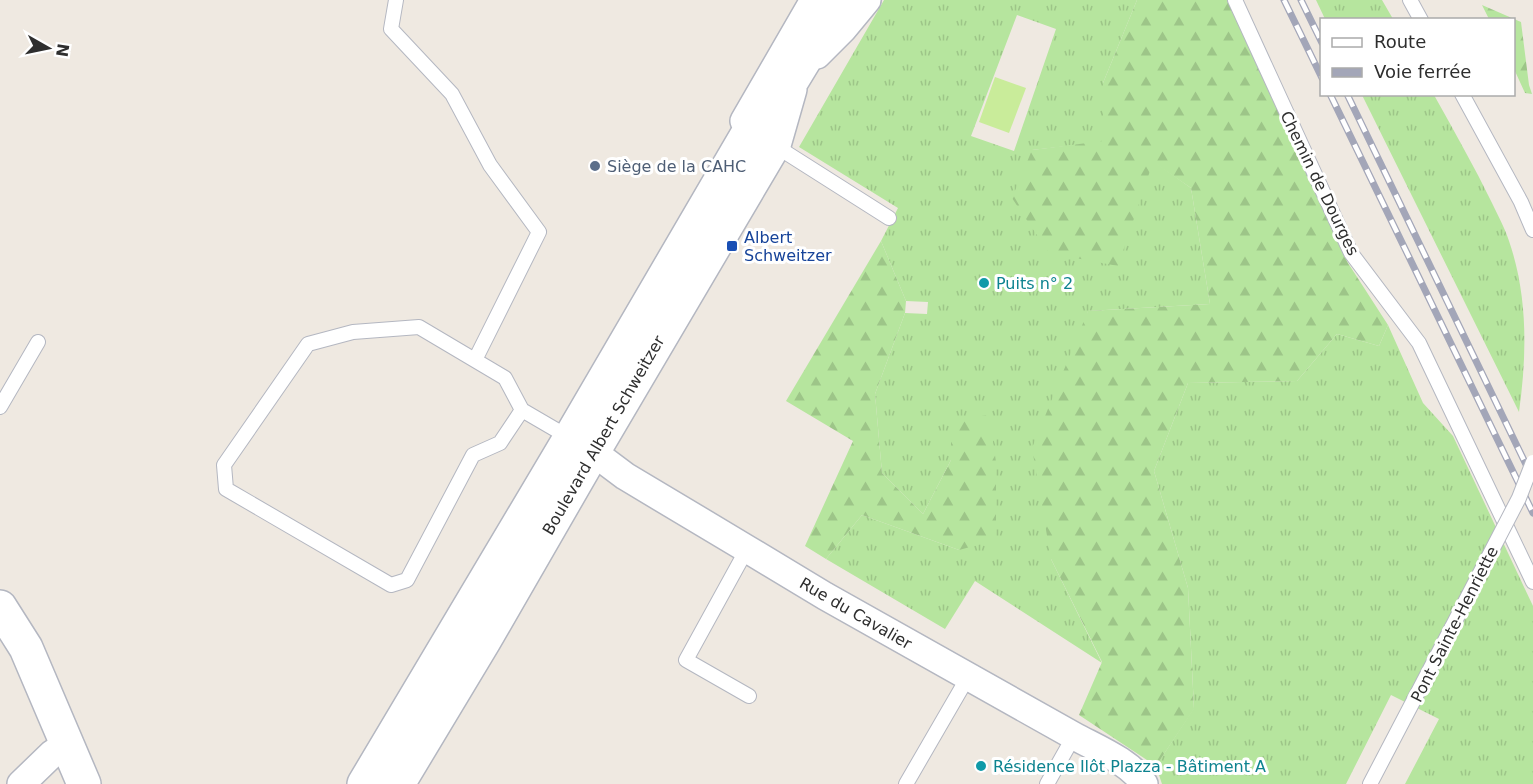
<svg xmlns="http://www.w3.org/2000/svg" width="1533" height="784" font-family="'DejaVu Sans',sans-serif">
  <defs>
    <pattern id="grass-tufts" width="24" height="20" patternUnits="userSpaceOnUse" patternTransform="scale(1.5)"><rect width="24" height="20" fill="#b6e59e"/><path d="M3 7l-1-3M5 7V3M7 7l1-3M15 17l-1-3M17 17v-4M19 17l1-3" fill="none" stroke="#9dc588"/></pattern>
    <pattern id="forest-firs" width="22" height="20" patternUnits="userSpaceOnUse" patternTransform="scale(1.5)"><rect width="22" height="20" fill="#b6e59e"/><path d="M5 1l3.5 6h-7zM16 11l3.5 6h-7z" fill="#9dc588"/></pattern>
  </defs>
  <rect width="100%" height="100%" fill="#efe9e1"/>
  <path fill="url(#grass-tufts)" fill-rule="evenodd" d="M884,0H1137L1103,83V142L1032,150L1153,161L1191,188L1210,304L1088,311L1051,559L1102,663L975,581L945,629L826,559L862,515L959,550L951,420V460L923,514L882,473L875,394L905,313L927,314L928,302L906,301L881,241L898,208L799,147ZM1017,15L1056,29L1014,151L971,136Z
    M1316,0H1382L1393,19H1325Z
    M1362,95H1434C1454,131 1474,166 1492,203C1498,216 1505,228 1509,241C1528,296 1527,355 1519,412Z
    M1388,325L1423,403L1453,436L1533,606V784H1405L1439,719L1391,695L1346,784H1162L1156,766L1194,708L1188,588L1154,471L1188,383L1297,381L1337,334L1379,346Z"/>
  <path fill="url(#forest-firs)" d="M1137,0H1228L1348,263L1388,325L1379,346L1337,334L1297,381L1188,383L1154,471L1188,588L1194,709L1156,766L1079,715L1102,662L1051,559L1032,448L1088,311L1210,304L1191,188L1153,162L1118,266L1049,253L1012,198L1032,150L1103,141V83Z
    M1482,5L1521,22L1529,85L1532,94L1525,93L1514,69V20L1489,19Z
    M881,241L906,301L905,313L875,394L882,473L923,514L951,460V420L989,415L996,462V540L959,550L862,515L826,559L805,546L853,441L786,401Z"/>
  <path fill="#c9ec9a" d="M995,77L1026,88L1009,133L979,122Z"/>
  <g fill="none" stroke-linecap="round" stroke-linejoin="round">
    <defs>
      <path id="lane" d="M396,0L391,29L452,94L490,165L539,232L475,360
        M1235,0L1351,253L1419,343L1533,582
        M1410,0L1421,20
        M1462,94L1521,202L1533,230
        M774,145L889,218
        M0,407L38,342
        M522,410L500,443L473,455L407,580L391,585L226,489L224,465L308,344L353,332L419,327L505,378L522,410L570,438
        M747,549L686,660L749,696
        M906,784L968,677
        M1047,784L1074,736
        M1370,784L1452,627"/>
      <path id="street" d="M817,55L843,29L867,0
        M744,121L814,0
        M576,442L593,452L625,476L747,549L825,596L1074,736C1096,748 1131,762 1144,784
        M21,784L52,754L67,744"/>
      <path id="secondary" d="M0,607L26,648L84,784
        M364,784L570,438L751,128L793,79L841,0
        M398,784L484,641L593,452L774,145L790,89"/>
    </defs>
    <use href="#lane" stroke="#b4b7c1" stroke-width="16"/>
    <use href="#street" stroke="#b4b7c1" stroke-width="30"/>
    <use href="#secondary" stroke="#b4b7c1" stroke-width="36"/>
    <use href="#lane" stroke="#fff" stroke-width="14"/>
    <use href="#street" stroke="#fff" stroke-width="27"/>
    <use href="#secondary" stroke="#fff" stroke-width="33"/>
    <defs>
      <path id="rail" d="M1284,0L1322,78
        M1301,0L1322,43
        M1330,94L1533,513
        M1347,94L1533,479"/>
    </defs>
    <use href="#rail" stroke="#a3a6b8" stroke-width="7"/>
    <use href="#rail" stroke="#fff" stroke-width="4.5" stroke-dasharray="14" stroke-linecap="butt"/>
    <defs>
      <path id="lane-bridge" d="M1452,627L1519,498L1533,462"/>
    </defs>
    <use href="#lane-bridge" stroke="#b4b7c1" stroke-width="16" stroke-linecap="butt"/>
    <use href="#lane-bridge" stroke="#fff" stroke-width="14"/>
  </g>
  <circle fill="#5c6f8a" stroke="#fff" stroke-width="2" cx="595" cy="166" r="6"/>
  <rect fill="#1a4fb4" stroke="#fff" stroke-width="2" x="726" y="240" width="12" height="12" rx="3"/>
  <g fill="#0f9aa8" stroke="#fff" stroke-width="2">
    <circle cx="984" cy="283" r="6"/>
    <circle cx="981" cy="766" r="6"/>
  </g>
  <g text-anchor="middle" stroke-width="6" stroke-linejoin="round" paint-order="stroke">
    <g font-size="16" fill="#4e5e75" stroke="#fff" text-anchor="start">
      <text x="607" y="172">Siège de la CAHC</text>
    </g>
    <g font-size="16" fill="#2e2e2e" stroke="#fff">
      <text transform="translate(1320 183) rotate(64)" y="6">Chemin de Dourges</text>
      <text transform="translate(603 435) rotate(-60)" y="6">Boulevard Albert Schweitzer</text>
      <text transform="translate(856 613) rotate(30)" y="6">Rue du Cavalier</text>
      <text transform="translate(1454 624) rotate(-63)" y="6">Pont Sainte-Henriette</text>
    </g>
    <g font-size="16" fill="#164399" stroke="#fff" text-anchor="start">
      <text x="744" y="243">Albert<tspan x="744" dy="18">Schweitzer</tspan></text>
    </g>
    <g font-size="16" fill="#0d838f" stroke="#fff" text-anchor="start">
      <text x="996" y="289">Puits n° 2</text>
      <text x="993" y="772">Résidence Ilôt Plazza - Bâtiment A</text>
    </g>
  </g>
  <rect x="1320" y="18" width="195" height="78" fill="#ffffff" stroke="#ababab" stroke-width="1.5"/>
  <rect x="1332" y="38" width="30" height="9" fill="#ffffff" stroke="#ababab" stroke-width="1.5"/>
  <text x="1374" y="48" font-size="18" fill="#2e2e2e">Route</text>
  <rect x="1332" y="68" width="30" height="9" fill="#a3a6b8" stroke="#ababab" stroke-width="1.5"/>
  <text x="1374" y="78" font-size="18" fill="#2e2e2e">Voie ferrée</text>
  <g transform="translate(48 48) rotate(99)" stroke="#ffffff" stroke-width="4.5" paint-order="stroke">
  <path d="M0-4.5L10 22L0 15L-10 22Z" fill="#2e2e2e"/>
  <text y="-9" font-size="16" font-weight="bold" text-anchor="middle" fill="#2e2e2e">N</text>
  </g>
</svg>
